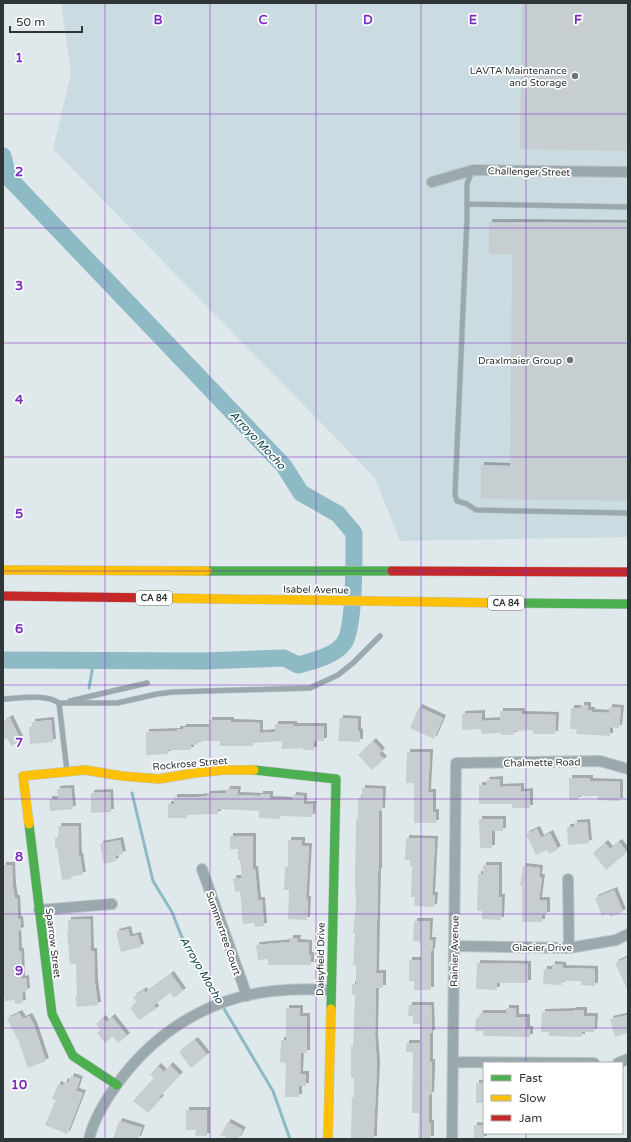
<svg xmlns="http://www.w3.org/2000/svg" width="631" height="1142" font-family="'Varela Round',sans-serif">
  <defs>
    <filter id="shadow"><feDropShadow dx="3" dy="-3" stdDeviation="0" flood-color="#0004"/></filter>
  </defs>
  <rect width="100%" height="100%" fill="#dfe8eb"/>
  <path fill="#cadce1" d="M61,3H628V537L400,541L375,478L53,149L71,74Z"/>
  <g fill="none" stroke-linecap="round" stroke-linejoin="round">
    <path stroke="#8ebac5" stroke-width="3" d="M89,688L94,660
      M132,793L153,881L172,912L181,935L189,950L273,1091L290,1139"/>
    <path stroke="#8ebac5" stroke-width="17" d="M3,156L8,177L284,466L301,493L338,514L354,533C354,555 355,628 344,643C335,656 313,661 298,665L284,658L204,661L3,660"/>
  </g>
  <path fill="#c7ced1" filter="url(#shadow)" d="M522,3H628V151L520,149Z
    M489,222L628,223V501L481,499V465L510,466L512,254H489Z
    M581,705H588V710H592V712L609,713V707L621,708L619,728L610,727V736L576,734L577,729H570L571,708H581Z
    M419,707L443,718L434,739L410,728Z
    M500,711H522V714L556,715L555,734H533V730L514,731V735H501V733L481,734V729L462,730V714L482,713V721L500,720Z
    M10,718L21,741L11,746L7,738L3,740V722Z
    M340,718L358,719V731L360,732V742L338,741Z
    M51,720L53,742L30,744L29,727L32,726V722Z
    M209,720H231V722L260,723V733L275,732V724H294V726H324V741H314V750H303V748L282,749V741L253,743V746H220V741H198V745L191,744V750H167L168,754L146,755V732L177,731V729H183V727H209Z
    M373,741L382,751L379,754L384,759L372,770L358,755Z
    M407,752H430L428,792H433V812H436V823H414V783H406Z
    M569,778H590V781L620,782V801L598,800V796H578V800H569Z
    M500,779V787L521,786V792L530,791V808H512V804H479V785H487L486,780Z
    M71,788L73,809L50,811L49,799H58L57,789Z
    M362,788L383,789L382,811H379V871H378L376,973H383V988H376L375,1035L377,1066L374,1128V1139H351L352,1097H354V1078H351V1046H353L355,995H352V984H356V965H353L355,933H353L356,904L355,882L356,819H358V798H362Z
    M227,789H238L237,795L260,796V794H270V799L292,800L293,795L304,796V804H313L312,817L280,816V819L259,818V811L218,809V814L187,815V818H168V804H174V797H198L207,796V794L226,793Z
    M110,792L111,812L91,813V793Z
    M479,819H503V831H492V848H480Z
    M587,822L589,843L568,845L567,827H574V823Z
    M58,826H78L79,856H80L83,875L71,876V879L62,880L57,847H55V838H59Z
    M537,829L541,838L550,833L558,849L549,854L547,850L536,855L526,834Z
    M230,836H253V869H255L258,900H262L264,926L255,927L254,923L243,924L240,891L235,892L233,878H242L240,860H238V849H230Z
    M406,838L435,839L432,895H435L434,907L414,906L415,897H411L412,866H410V860H405Z
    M120,840L123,854L115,856L116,861L104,864L100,844Z
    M288,840H302V846H309L306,899H308L307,920L288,919L289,890H284L285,867H288Z
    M619,842L627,852L606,870L593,853L605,843L610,849Z
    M3,865H12L13,887L15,898H17L18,919H20L21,930L18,931L19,951H21L22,979L26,978L27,991L22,992L23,1003L15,1004V1000L5,1001L3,988Z
    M483,865H499V897H502L501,920L482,919V911H477L478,874H483Z
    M523,866L540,868L539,877H542L539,900H547V915H542V922H522V886H520Z
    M614,890L623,912L610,917L609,913L602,916L595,898Z
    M90,919L91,951H94L95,983L98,1005L77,1007L75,997H77L76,964H70L67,931H68V920Z
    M414,921H430L429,940H433L432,951H431V990H414V981H409V960H421V942L413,941Z
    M128,929L130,937L138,935L141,947L121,952L116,932Z
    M290,938H298L297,942L309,943V955H311V965H268V959L258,960L256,945L290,942Z
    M628,957V991L615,963Z
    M477,963L528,964V983H497V990L476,989Z
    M552,964L563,965V968L595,969V986L581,985V981H562V985L543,984L544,969H552Z
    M171,974L183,991L174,998L170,993L154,1005L156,1009L139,1020L130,1008L137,1003L133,997L144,990L145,993Z
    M409,1005H431L432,1033H430V1062H432V1073L431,1095H429V1123H431V1139H418L419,1113H412L413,1052H406V1043H420V1024H413V1016H408Z
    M286,1008H300V1016H307V1053H301L300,1074H306V1086H299V1097H285L286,1063L280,1062L281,1040H286Z
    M506,1008H516V1017H527V1029H530V1037L483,1036V1031H475L476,1018H479L480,1013H506Z
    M573,1010H584V1016H595L594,1032H582V1037L549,1036V1032H541L542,1012L573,1011Z
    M19,1013L23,1019L29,1016L34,1025L46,1061L28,1068L19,1042L7,1019Z
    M628,1015V1033L615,1037L610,1019Z
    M112,1017L127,1036L118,1043L113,1036L105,1043L97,1033L101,1030L96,1024L103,1018L106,1022Z
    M195,1040L207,1055L191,1068L179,1052Z
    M170,1065L180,1075L159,1097L161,1098L148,1113L133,1101L154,1078L150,1075L158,1066L164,1072Z
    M71,1076L80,1079L76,1091L83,1093L67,1134L45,1125L56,1100L52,1099L58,1084L63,1086L65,1081L69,1083Z
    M476,1083H484V1103H476Z
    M186,1110H207V1136H195L196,1130H186Z
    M119,1121L142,1128L138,1139H113Z
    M228,1122L243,1130L238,1139H224L226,1136H220Z
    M474,1125L484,1126V1139H474Z"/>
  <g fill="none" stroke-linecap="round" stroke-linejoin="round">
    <defs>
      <path id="lane" d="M472,171L467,184V218L455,494L457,501L467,504L476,510L628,513
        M467,204L628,207
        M3,699C19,698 46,694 59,703H117L157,694L173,692L310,688L338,675L353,663L380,636
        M70,701L147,683
        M60,703H59L67,771"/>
      <path id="street" d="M432,182L473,170L628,172
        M202,869L247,996
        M568,879L569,948
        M39,910L112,904
        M454,946L569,948L616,940L628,934
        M453,1062L594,1063
        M618,1063L628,1059
        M89,1139C94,1118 110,1093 124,1075C160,1029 213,997 273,991C292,989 311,989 330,990
        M452,1139L456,763L600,761L628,769"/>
      <path id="fast" d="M207,571H392
        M505,603L628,604
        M254,770L336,779L331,1009
        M29,824L52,1014L73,1056L117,1085"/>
      <path id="slow" d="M3,570L207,571
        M160,598L505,603
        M29,824L23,776L85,770L122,776L159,779L195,773L224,770H254
        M328,1139L331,1009"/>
      <path id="jam" d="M392,571L628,572
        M3,596L160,598"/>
    </defs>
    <use href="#lane" stroke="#bdc4c6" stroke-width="6"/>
    <use href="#street" stroke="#bdc4c6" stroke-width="12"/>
    <use href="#fast" stroke="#bdc4c6" stroke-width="10"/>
    <use href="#slow" stroke="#bdc4c6" stroke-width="10"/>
    <use href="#jam" stroke="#bdc4c6" stroke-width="10"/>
    <use href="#lane" stroke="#9aa9ae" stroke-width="5"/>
    <use href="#street" stroke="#9aa9ae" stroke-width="10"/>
    <use href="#fast" stroke="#4caf50" stroke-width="9"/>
    <use href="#slow" stroke="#ffc107" stroke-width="9"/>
    <use href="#jam" stroke="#c62828" stroke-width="9"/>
  </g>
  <path fill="none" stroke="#7b2cbf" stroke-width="1" stroke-opacity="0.55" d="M105,3V1139M210,3V1139M316,3V1139M421,3V1139M526,3V1063M3,114H628M3,228H628M3,343H628M3,457H628M3,571H628M3,685H628M3,799H628M3,914H628M3,1028H628M526,1133V1139"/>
  <g fill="#6d7476" stroke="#fff" stroke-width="1.5">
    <circle cx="575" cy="76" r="4"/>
    <circle cx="570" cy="360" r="4"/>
  </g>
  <g text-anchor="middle" stroke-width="3.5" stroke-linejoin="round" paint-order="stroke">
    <g fill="#fff" stroke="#6d7273" stroke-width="1">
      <rect x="136" y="591" width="36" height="14" rx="3"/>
      <rect x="488" y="596" width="36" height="14" rx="3"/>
    </g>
    <g font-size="9" font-weight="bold" fill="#2f3637">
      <text x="154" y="601">CA 84</text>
      <text x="506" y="606">CA 84</text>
    </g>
    <g font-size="10" fill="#2f3637" stroke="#fff" text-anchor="end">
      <text x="567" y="74">LAVTA Maintenance<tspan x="567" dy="12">and Storage</tspan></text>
      <text x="562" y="364">Draxlmaier Group</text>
    </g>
    <g font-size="10" fill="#2f3637" stroke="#fff">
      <text transform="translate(529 171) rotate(1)" y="4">Challenger Street</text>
      <text transform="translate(316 589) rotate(1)" y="4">Isabel Avenue</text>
      <text transform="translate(542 762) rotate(-1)" y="4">Chalmette Road</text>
      <text transform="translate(190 763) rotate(-5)" y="4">Rockrose Street</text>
      <text transform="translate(224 933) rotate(71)" y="4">Summertree Court</text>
      <text transform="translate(54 943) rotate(83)" y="4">Sparrow Street</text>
      <text x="542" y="951">Glacier Drive</text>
      <text transform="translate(454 951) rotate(-89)" y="4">Rainier Avenue</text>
      <text transform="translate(320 959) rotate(-89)" y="4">Daisyfield Drive</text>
    </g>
    <g font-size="11" font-style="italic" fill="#09414c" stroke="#fff">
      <text transform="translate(258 440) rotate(47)" y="4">Arroyo Mocho</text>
      <text transform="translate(202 970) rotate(60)" y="4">Arroyo Mocho</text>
    </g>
  </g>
  <g font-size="13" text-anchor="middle" font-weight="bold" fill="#7b2cbf" stroke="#fff" stroke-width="3.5" stroke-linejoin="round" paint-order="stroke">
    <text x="158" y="24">B</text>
    <text x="263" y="24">C</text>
    <text x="368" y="24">D</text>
    <text x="473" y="24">E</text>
    <text x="578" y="24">F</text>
    <text x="19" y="62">1</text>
    <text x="19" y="176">2</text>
    <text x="19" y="290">3</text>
    <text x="19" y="404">4</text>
    <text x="19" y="518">5</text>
    <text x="19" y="633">6</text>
    <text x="19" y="747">7</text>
    <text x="19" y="861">8</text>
    <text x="19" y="975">9</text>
    <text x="19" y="1089">10</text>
  </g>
  <rect width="631" height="1142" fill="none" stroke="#2f3637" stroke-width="8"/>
  <rect x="483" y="1062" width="140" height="72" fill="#ffffff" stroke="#acafaf"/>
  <rect x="491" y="1075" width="20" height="6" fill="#4caf50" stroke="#acafaf"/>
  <text x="519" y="1082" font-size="12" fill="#2f3637">Fast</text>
  <rect x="491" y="1095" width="20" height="6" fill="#ffc107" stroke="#acafaf"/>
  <text x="519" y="1102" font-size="12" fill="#2f3637">Slow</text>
  <rect x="491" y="1115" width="20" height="6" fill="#c62828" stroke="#acafaf"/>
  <text x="519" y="1122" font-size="12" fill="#2f3637">Jam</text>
  <path d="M10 26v6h72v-6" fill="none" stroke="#2f3637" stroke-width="2"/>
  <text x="16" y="26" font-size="12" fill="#2f3637" stroke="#ffffff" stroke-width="3" paint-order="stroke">50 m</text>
</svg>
